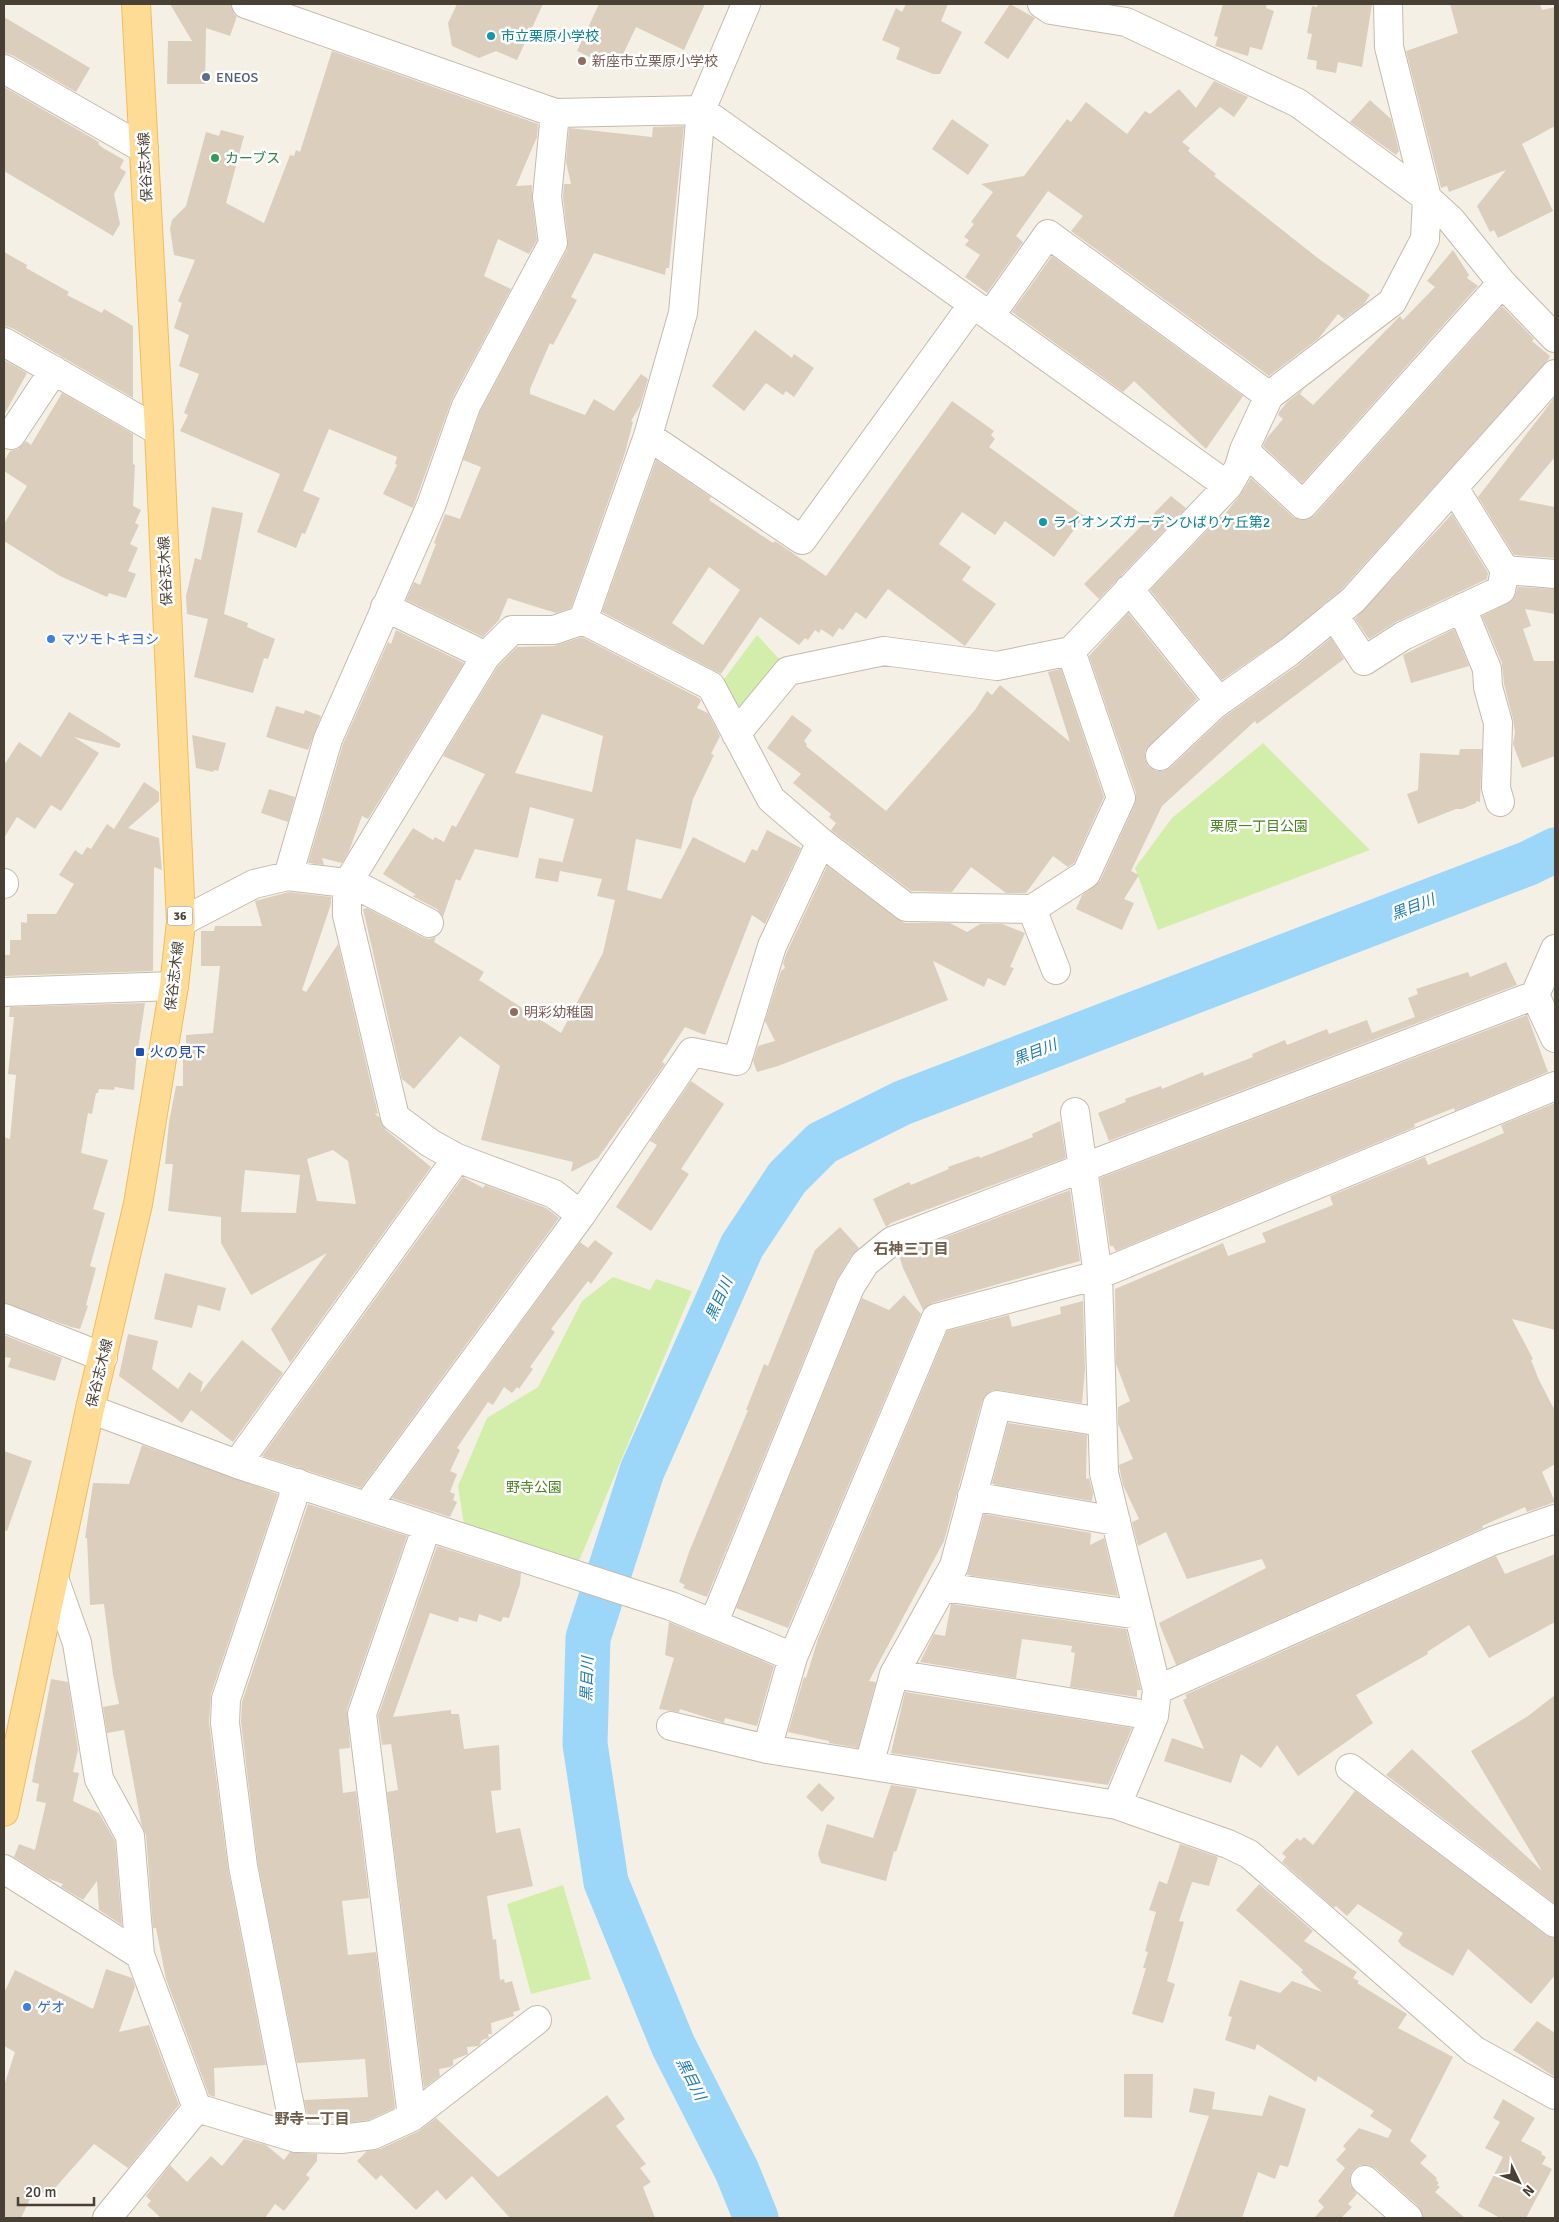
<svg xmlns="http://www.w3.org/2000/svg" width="1559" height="2222" font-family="Signika,'Noto Sans JP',sans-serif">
  <rect width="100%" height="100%" fill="#f5f0e6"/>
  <path fill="#d3eeab" d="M757,635L783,663L744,711L719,686Z
    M1263,743L1370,850L1158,930L1135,868L1172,818Z
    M613,1277L650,1290L656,1279L692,1291L574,1573L466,1538L458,1486L487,1418L538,1387L582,1301Z
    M563,1885L591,1979L531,1994L507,1904Z"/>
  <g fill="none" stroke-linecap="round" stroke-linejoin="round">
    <path stroke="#9cd7f9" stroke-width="45" d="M756,2218L737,2171L673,2045L606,1882L585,1744L588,1638L642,1471L742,1246L787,1178L822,1143L902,1103L1529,863L1555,850"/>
  </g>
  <path fill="#dbcebd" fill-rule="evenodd" d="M170,4H231L234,14L237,16L230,36L206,28L205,84H167L168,41H192Z
    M457,4H543L517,60L496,51L479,58L452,46L448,23Z
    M599,4H705L684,50L636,27L616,69L577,51Z
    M906,4H948L941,21L962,32L940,74H933L896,59L900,48L882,40L896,8L902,12Z
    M1010,4L1035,18L1008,59L984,43Z
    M1223,4H1267L1266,8L1274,11L1262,50L1250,47L1248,56L1215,46L1218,37L1214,36Z
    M1318,4H1372L1362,67L1338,62L1336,73L1316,69L1317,61L1307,59L1312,34L1307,33L1312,6L1317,7Z
    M1450,4H1540L1542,10L1555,7V126L1522,144L1553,211L1498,238L1494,230L1490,232L1477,206L1506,170L1449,192L1447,186L1441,188L1406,51L1458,33Z
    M4,17L90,68L76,92L12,55L4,53Z
    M332,51L538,124L537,137L516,186L532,185V199L537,240L529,254L498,239L484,276L511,289L452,399L413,508L383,494L397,465L395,464L397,457L329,429L303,491L320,498L305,534L302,533L296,548L257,532L280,474L180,431L188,415L184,413L199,374L179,366L189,335L174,328L182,303L178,301L195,260L174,255L170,229L172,220L186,206L206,132L219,136L221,130L244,136L226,203L264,223L290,155L294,156L296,150L300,152Z
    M1214,81L1248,97L1234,117L1220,107L1182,142L1190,148L1188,151L1216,174L1214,176L1319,259L1370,295L1364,304L1344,319L1338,314L1319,338L1269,376L1071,231L1083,216L1048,191L1016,236L1023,242L987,293L965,277L980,255L965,245L969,240L964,237L974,224L971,222L993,192L981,184L1024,176L1067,119L1071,122L1086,102L1127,134L1145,111L1150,114L1179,89L1196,108Z
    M4,87L99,142L98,144L103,148L124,160L120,168L126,172L114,194L120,224L113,236L4,171Z
    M1370,100L1391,119L1399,151L1396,155L1350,122Z
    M952,119L989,145L968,175L932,149Z
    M684,126L669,268H666L665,275L594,253L571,297L577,300L553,345L550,343L530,389V394L585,415L594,399L614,411L641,374L648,379L640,406L631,421L633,422L625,453L571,608L556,613L508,598L499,620L483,637L406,600L414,582L420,585L436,544L434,543L445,514L460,519L481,467L463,460L480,412L567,250L568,241L563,197L564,184H571L566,162L569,128L652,137L653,127Z
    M1453,250L1469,275L1467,278L1478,286L1302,483L1263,446L1267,438L1283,419L1278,415L1279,412L1287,402L1304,389L1300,394L1313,405L1400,316L1403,320L1435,287L1427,281Z
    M4,252L27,265L26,268L69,292L67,295L102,313L104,309L133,326V398L12,328L4,326Z
    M1052,256L1243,396L1206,449L1134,381L1123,392L1012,312Z
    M1502,306L1534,339L1532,341L1550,356L1548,360L1342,589L1280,640L1222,680L1150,590L1221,516L1222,518L1240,495L1251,478L1293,517L1300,520H1307L1314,516Z
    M755,330L792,358L794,354L814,368L794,397L786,391L783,395L766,383L744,411L712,386Z
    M4,360L27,373L4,415Z
    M62,393L133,434V464L135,465L133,506L141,510L135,523L139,525L130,544L138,548L128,571L136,574L126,598L109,593L107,597L60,576L4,541V524L27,486L4,471V461L10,451L18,449L26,441L31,445Z
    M1555,397V457L1519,500L1555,507V558L1514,555L1478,497Z
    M952,401L994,431L991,435L995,439L989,447L1084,516L1054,557L1005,521L995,535L962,512L939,544L971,567L962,580L996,604L965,646L888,589L866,619L856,612L843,630L839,628L833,637L821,629L819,633L815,630L808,640L805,638L799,645L760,617L721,674L602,612L656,460L711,497L709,500L773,543L775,541L826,576ZM709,567L740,590L703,645L672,623Z
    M1171,496L1186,508L1099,599L1084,584Z
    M212,507L243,513L224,614L248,623L247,627L275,639L268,659L264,658L253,693L194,677L208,619L187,614L186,596L195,558L201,560Z
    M1452,514L1488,573L1487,579L1396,622L1369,639L1355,619Z
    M1518,587L1555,589V614L1525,609L1531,626L1523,629L1534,661H1555V756L1522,768L1513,744L1515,733L1513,719L1504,684L1502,663L1482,616L1513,600Z
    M1128,613L1197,699L1145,751V759L1148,766L1156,771H1164L1171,767L1224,717L1298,665L1331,638L1344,659L1257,724L1255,721L1162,806L1131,871L1139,875L1124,899L1134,903L1122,930L1076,909L1082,895L1100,881L1135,804L1136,793L1089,656Z
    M1454,629L1469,666L1411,683L1403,655Z
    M396,630L464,663L368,819L362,816L349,851L342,863L322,858L324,865L308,863L343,744L388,642L391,644Z
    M582,637L699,698L701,701L697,708L708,713L720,736L711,754L714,755L693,799L681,849L636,839L627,890L661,899L693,837L745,863L752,849L757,851L767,830L801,848L765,924L752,915L705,1035L685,1027L662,1062L665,1064L598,1158L571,1172L573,1162L481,1140L500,1066L460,1036L414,1089L402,1079L363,909L367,908L422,937L429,939L436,937L434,942L484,972L479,980L561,1033L603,953L615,900L597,896L602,879L560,871L558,882L535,878L539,858L562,862V864L574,819L530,807L518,858L475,849L460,881L456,879L443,917L437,909L412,896L416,895L383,874L413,828L433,840L435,837L444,842L452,825L456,827L485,774L443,756L498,666L517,647L554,646ZM542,714L603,736L592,792L515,773Z
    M1061,669L1104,797L1074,863L1068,867L1053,856L1026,893H1006L971,867L952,892L911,891L831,830L836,823L829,817L831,814L793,783L801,774L767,748L792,715L812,730L804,741L807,744L806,746L886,811L975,710L987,691L992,695L1000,685L1070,742L1048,672Z
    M276,706L304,714L305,710L321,716L308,750L266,737Z
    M69,712L121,744L119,748L74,737L99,753L61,811L51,805L35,829L17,817L4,838V765L19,742L41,757Z
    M192,735L226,743L218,771L214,770L213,772L196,768Z
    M1460,749H1482L1480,802L1476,801V803L1462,809H1456L1418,824L1407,794L1418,790L1420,753L1459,755Z
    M144,782L159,792V801L128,828L159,838L162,870L154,867L153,971L4,976V955H10V940H21V922L27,923V914H56L74,884L59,875L75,850L82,855L87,847L91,849L107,824L114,829Z
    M269,789L295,797L288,822L261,813Z
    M827,866L897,919L905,923H950L967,932L980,924H1002L1025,933L1010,967L1014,968L1005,986L988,978L984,987L933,961L948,1000L778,1066L757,1072L753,1061L758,1046L775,1041L765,1021L781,971L785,968L783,963L787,952Z
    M289,892L331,897V904L302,990L306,992L338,944L378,1114L374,1113L379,1117L386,1130L431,1167L290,1363L271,1329L327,1253L251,1295L221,1243V1217L168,1211L173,1164H165L169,1122L176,1086H183V1053H186V1035L213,1033L220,966H201V931H214L215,926H262L255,901ZM333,1150L348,1161L356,1204L317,1201L307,1159ZM245,1170L300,1175L296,1213L241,1212Z
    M1506,962L1517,985L1109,1141L1098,1113L1126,1102L1125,1099L1161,1086L1162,1089L1203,1072L1204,1076L1253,1057L1252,1054L1285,1040L1287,1045L1327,1029L1329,1034L1367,1020L1372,1033L1415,1017L1408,998L1418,994L1416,989L1468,972L1470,977Z
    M145,1003L136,1062L134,1090L115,1087L114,1090L99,1089L98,1093H96L92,1114L88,1113L81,1153L108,1160L93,1209L105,1213L90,1266L96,1268L86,1305L88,1306L80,1329L71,1327L4,1303V1137L10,1139L16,1075L8,1074L14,1017H9L10,1007Z
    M1527,1015L1548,1072L1455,1111L1454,1108L1414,1124L1415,1127L1116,1251L1113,1246H1110L1100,1178Z
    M691,1081L724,1104L681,1169L689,1174L651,1231L616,1207L657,1145L650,1141Z
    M1555,1103V1330L1512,1319L1533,1359L1531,1360L1539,1380L1555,1411V1464L1542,1472L1555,1502L1527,1512L1525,1507L1482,1526L1483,1528L1176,1665L1159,1623L1266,1568L1262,1559L1187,1579L1166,1532L1138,1546L1132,1522L1139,1519L1123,1485L1120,1471L1119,1465L1133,1459L1118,1424V1407L1130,1401L1116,1364L1115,1289L1223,1243L1228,1256L1266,1242L1262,1233L1333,1205L1330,1196L1425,1157L1428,1165L1469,1148L1504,1133L1501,1125Z
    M1060,1121L1066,1158L891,1223L886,1227L873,1199L909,1182L911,1185L949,1169L948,1167L979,1156L980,1158L1033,1137L1032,1134Z
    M463,1177L483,1188L485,1185L546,1208L559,1218L361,1488L262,1456Z
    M1070,1190L1080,1261L932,1303L923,1310L903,1268L899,1255Z
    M840,1227L859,1248L852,1255L836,1281L707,1597L683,1588L685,1585L679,1582L689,1552L748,1410H746L764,1364L768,1366L815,1250Z
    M595,1240L613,1253L591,1284L588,1281L551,1329L555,1332L530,1367L533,1369L519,1389L517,1387L512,1393L504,1387L493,1405L488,1402L457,1448L460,1450L450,1471L457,1474L450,1492L455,1494L453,1500L457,1502L450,1517L392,1498L580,1242L588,1248Z
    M165,1273L226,1288L220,1311L198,1305L192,1328L154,1319Z
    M904,1295L921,1314L788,1628L736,1608L862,1298L889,1310Z
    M1083,1301L1085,1370L1082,1403L999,1390H992L982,1401L944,1541L869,1681L876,1682L858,1748L829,1743V1741L788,1732L804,1677L806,1678L818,1639L947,1331L1009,1315L1012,1327L1061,1314L1060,1307Z
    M128,1334L158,1341L152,1369L178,1389L189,1372L203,1382L200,1393L242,1340L283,1373L233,1442L191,1410L182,1423L119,1376Z
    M4,1335L62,1358L55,1381L8,1367L11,1358L4,1357Z
    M1008,1423L1087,1435L1086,1479L1089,1478L1093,1493L1092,1501L992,1484Z
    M142,1445L278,1494L211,1694L209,1722L228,1869L266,2065L214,2068L215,2097L209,2095L166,1979L156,1928H153L146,1835L141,1823L124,1730L107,1733L103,1707L119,1704L113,1675L104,1604L90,1605L87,1538H85L93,1483L129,1484Z
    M4,1451L32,1461L7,1531L4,1530Z
    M308,1504L407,1536L347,1709L350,1748L339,1749L343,1793L356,1791L369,1898L342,1901L348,1955L376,1952L395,2108L369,2120L347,2123V2115L309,2122L304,2100L368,2097L365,2059L297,2063L258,1864L241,1722L242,1702Z
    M984,1514L1091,1533L1090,1545L1104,1538L1118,1596L967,1575Z
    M437,1546L521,1573L520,1584L509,1618L503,1617L501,1622L479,1614L477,1622L459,1617L458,1622L430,1613L393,1717L451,1710V1714H459L464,1749L499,1745L501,1790L491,1791L496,1833L520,1828L533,1886L487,1896L493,1940L496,1939L500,1980L504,1979L505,1983L512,1981L520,2010L513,2012L514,2016L491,2023L492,2034H488L489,2038L482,2040L479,2046L467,2047L468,2054L453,2060V2065L450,2067L439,2069L440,2076L424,2088L387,1792L398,1790L391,1744L382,1745L378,1716Z
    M1555,1554V1622L1489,1658L1469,1625L1427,1652L1428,1654L1356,1695L1373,1723L1298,1776L1277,1745L1261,1768L1241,1754L1231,1783L1164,1761L1172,1738L1204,1749L1183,1700L1187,1698L1185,1695L1496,1556L1505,1574Z
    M951,1604L1126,1629L1141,1690H1137V1697L1070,1687L1075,1653L1071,1652L1072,1646L1022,1639L1016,1678L920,1662L934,1634L945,1636Z
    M669,1622L774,1666L757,1726L725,1718L724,1723L680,1709L679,1712L659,1709L674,1658L665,1655Z
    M51,1679L68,1682L78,1750L73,1772L79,1773L73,1801L99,1813L115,1841L122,1925L99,1910L97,1881L83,1900L61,1887L63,1884L47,1878L14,1857L19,1844L35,1850L46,1803L36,1801L39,1784L32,1782Z
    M905,1692L1132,1728L1108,1785L891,1753Z
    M1555,1695V1904L1386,1775L1412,1749L1542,1871L1471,1751L1528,1716Z
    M819,1783L835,1798L822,1812L806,1797Z
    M891,1785L917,1789L896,1852L894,1851L886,1881L821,1863L818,1854L827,1824L873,1838Z
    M1355,1791L1546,1935L1555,1938V1975L1531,2004L1468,1949L1453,1976L1402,1946L1398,1941L1403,1933L1358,1904L1347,1916L1336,1906L1334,1908L1282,1862L1286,1857L1282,1853L1297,1838L1300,1841L1304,1837L1313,1845Z
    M1180,1844L1218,1857L1209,1886L1192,1882L1179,1921L1184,1922L1167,1981L1175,1984L1163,2023L1132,2014L1146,1968H1143L1148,1952L1145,1951L1156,1912L1149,1910L1159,1881L1167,1884Z
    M1259,1884L1313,1931L1304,1941L1357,1972L1353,1978L1359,1981L1357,1983L1407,2014L1398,2028L1453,2057L1410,2141L1427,2156L1420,2163L1437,2178L1436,2180L1439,2183L1437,2185L1440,2187L1435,2192L1465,2218H1423L1418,2206L1375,2168L1368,2165H1360L1353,2170L1350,2176V2185L1357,2194L1348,2204L1352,2207L1341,2218H1314L1324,2207L1318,2201L1345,2168L1336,2160L1346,2149L1343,2146L1359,2128L1388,2138L1392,2130L1370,2116L1374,2111L1318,2076L1316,2082L1257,2044L1255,2050L1225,2040L1232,2017L1228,2016L1240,1980L1280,1993L1292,1981L1322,1992L1301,1972L1303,1970L1236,1910Z
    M106,1969L132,1978L135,1987L119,2032L149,2025L179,2105L128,2168L94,2144L47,2197L36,2186L21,2218H4V2086L15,2052L4,2046V1993L15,1970L93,2009Z
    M1537,2021L1555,2033V2077L1513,2050Z
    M1124,2074H1153L1152,2118L1124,2117Z
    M1194,2088L1215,2092L1212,2109L1262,2116L1269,2095L1306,2109L1288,2167L1280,2165L1275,2179L1258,2172L1242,2218H1173L1209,2116L1189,2112Z
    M607,2095L625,2119L616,2126L646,2164L640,2168L651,2182L643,2187L655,2218H510L472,2176L446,2200L437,2190L416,2210L381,2175L376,2180L357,2161L367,2151L380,2149L419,2131L436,2118L498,2177Z
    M1503,2099L1535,2118L1521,2141L1542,2152L1541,2154L1546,2157L1542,2164L1552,2169L1526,2218H1500L1478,2206L1503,2157L1485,2148L1500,2122L1493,2118Z
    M244,2139L266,2145L284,2160L290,2152L317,2154V2161L306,2175L310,2178L284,2211L275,2204L265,2218H161L147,2205L151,2201L146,2196L170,2165L187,2182L211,2156L222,2166Z"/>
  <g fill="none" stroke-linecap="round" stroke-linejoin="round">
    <defs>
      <path id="street" d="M246,4L555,113L701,110L1228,486
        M1042,4L1051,10L1126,22L1298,103L1427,198L1451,220L1502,283L1555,338
        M4,69L144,149
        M990,316L1048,234L1269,396
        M4,342L159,431
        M11,435L54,370
        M648,436L802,540L973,304
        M1244,450L1303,505L1502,283
        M1505,570L1555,574
        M1129,589L1219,701
        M385,607L486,656L512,630H554L583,620L648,436L683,313L701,110L746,4
        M1462,608L1487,669L1488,687L1498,723L1496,788L1500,802
        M1334,615L1364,661L1403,636L1501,590L1505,570L1454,488
        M583,620L711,686L771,799L821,842L906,907L1032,909L1086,874L1121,798L1071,651
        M486,656L347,884V915L395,1117L430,1143L457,1158L554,1194L581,1215
        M736,734L788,671L884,651L997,666L1071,651L1228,486L1239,467L1244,450L1269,396L1392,302L1425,239L1427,198L1389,47L1388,4
        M1160,756L1214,705L1289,652L1353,600L1555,374
        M288,876L328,739L432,503L466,406L553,243L547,197L555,113
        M4,883V884
        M1032,909L1056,970
        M181,922L254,884L288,876L354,884L429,923
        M1555,949L1535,995L1555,1038
        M4,992L174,986
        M1075,1112L1098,1275L1104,1473L1157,1690
        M4,1318L103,1357
        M90,1409L237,1464L671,1606L793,1657
        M237,1464L457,1158
        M972,1496L1116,1521
        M367,1506L581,1215L692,1052L737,1061L772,946L821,842
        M54,1578L77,1643L99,1779L130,1836L140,1955L197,2108L296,2138L341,2139L373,2135L412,2117L537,2020
        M943,1587L1139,1615
        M714,1622L850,1287L865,1263L892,1241L1535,995
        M894,1674L1154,1716
        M671,1726L767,1749L1117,1805L1228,1844L1249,1854L1474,2050L1555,2095
        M767,1749L793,1657L936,1318L1098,1275L1555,1086
        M869,1765L894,1674L954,1566L997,1405L1102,1422
        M1350,1768L1555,1923
        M1117,1805L1154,1716L1157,1690L1492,1541L1555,1519
        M4,1869L140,1955
        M412,2117L362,1714L427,1526
        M296,2138L243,1866L225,1723L226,1699L298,1483
        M1365,2180L1408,2218
        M107,2218L197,2108"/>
      <path id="primary" d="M4,1812L90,1409L138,1204L174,986L181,922L159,431L136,4"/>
    </defs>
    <use href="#street" stroke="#c5baab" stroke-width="30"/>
    <use href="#primary" stroke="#f1bc58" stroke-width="30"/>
    <use href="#street" stroke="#fff" stroke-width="28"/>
    <use href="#primary" stroke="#ffdc96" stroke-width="28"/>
  </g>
  <g fill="#0f9aa8" stroke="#fff" stroke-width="2">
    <circle cx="491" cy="36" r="5"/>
    <circle cx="1043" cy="522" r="5"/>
  </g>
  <g fill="#8d6e63" stroke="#fff" stroke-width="2">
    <circle cx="582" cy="61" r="5"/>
    <circle cx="514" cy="1012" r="5"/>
  </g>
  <circle fill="#5c6f8a" stroke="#fff" stroke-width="2" cx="206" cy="77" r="5"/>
  <circle fill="#2e9e5b" stroke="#fff" stroke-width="2" cx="215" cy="158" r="5"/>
  <g fill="#3f7fe0" stroke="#fff" stroke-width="2">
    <circle cx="51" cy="639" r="5"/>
    <circle cx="27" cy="2007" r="5"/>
  </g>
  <rect fill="#1a4fb4" stroke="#fff" stroke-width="2" x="135" y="1047" width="10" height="10" rx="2.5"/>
  <g text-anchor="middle" stroke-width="5" stroke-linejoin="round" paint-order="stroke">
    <rect fill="#fff" stroke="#807972" stroke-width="1" x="167.5" y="906.5" width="25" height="19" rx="4"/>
    <g font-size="12" font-weight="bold" fill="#494035">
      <text x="180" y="920">36</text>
    </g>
    <g font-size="14" fill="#0d838f" stroke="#fff" text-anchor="start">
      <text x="501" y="41">市立栗原小学校</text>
      <text x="1053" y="527">ライオンズガーデンひばりケ丘第2</text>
    </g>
    <g font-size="14" fill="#785e54" stroke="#fff" text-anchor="start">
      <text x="592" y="66">新座市立栗原小学校</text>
      <text x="524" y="1017">明彩幼稚園</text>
    </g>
    <g font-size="14" fill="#4e5e75" stroke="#fff" text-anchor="start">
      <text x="216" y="82">ENEOS</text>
    </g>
    <g font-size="14" fill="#27864d" stroke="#fff" text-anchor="start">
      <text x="225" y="163">カーブス</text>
    </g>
    <g font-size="14" fill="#494035" stroke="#fff">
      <text transform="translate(145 167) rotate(-93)" y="5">保谷志木線</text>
      <text transform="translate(165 571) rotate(-93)" y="5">保谷志木線</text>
      <text transform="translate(174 976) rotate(-83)" y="5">保谷志木線</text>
      <text transform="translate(99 1373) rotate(-76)" y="5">保谷志木線</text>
    </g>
    <g font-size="14" fill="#366cbe" stroke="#fff" text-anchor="start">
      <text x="61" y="644">マツモトキヨシ</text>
      <text x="37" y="2012">ゲオ</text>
    </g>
    <g font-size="14" fill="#4a8221" stroke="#fff">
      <text x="1259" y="831">栗原一丁目公園</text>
      <text x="534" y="1492">野寺公園</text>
    </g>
    <g font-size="14" fill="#164399" stroke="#fff" text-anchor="start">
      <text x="150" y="1057">火の見下</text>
    </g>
    <g font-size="15" font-style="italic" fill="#1f7ab0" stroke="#fff">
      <text transform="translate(1413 907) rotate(-21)" y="5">黒目川</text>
      <text transform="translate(1035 1052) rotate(-21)" y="5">黒目川</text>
      <text transform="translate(719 1299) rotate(-66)" y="5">黒目川</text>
      <text transform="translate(587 1679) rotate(-88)" y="5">黒目川</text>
      <text transform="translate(691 2079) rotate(63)" y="5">黒目川</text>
    </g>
    <g font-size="15" font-weight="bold" fill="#6d5d4b" stroke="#fff">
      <text x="911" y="1254">石神三丁目</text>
      <text x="312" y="2124">野寺一丁目</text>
    </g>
  </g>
  <rect width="1559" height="2222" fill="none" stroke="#494035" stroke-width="10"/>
  <g transform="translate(1519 2182) rotate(133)" stroke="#ffffff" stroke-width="4" paint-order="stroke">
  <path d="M0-4L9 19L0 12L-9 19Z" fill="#494035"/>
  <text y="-8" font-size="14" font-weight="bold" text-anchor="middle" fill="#494035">N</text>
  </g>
  <path d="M18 2197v8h76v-8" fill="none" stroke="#494035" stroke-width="2.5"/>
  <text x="25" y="2197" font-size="15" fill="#494035" stroke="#ffffff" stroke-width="4" paint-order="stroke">20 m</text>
</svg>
